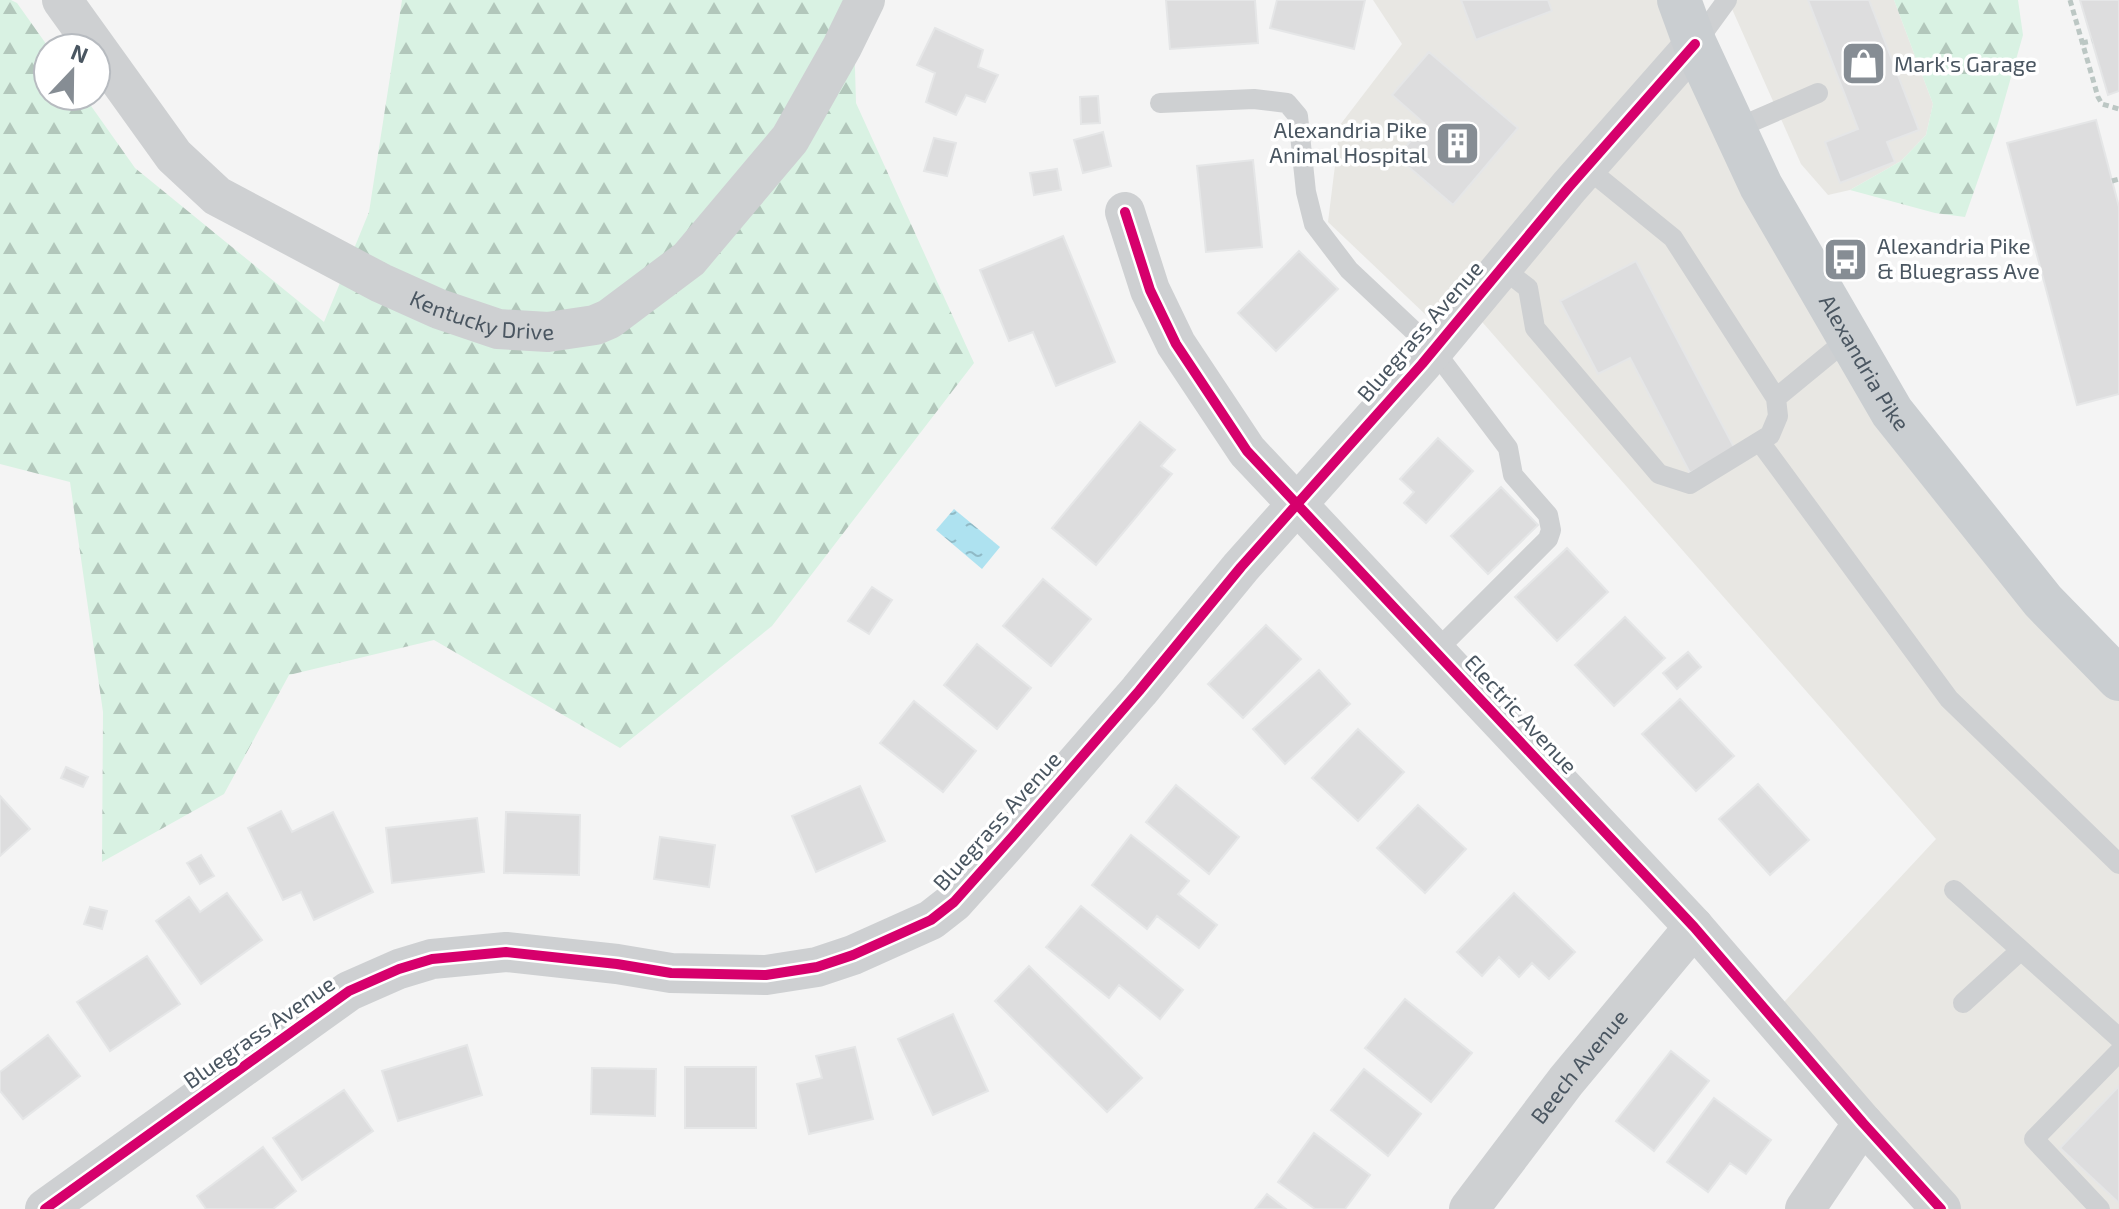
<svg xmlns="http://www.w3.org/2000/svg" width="2119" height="1209" font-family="'Exo 2',sans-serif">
  <defs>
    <pattern id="forest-firs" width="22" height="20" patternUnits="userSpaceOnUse" patternTransform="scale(2)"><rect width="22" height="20" fill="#d9f2e3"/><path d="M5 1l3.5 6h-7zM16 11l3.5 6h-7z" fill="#b2c7bb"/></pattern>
    <pattern id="water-ripples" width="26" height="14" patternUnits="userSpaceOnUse" patternTransform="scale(2)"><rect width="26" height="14" fill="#aee2f0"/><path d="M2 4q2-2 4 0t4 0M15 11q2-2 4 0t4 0" fill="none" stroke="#90bac6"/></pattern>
  </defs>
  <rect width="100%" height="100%" fill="#f4f4f4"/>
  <path fill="#e8e7e3" d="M1373,0H1679L1892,412L2119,679V1209H1941L1771,1016L1936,839L1469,307L1446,334L1328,222L1340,125L1402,44Z
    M1728,0H1894L1933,104L1926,135L1901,161L1850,190L1828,195L1801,164Z"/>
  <path fill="url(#forest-firs)" d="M0,0H11L17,3L49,48L48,96H84L135,168L324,322L369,212L402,0H853L856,103L974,363L772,626L620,748L434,640L289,675L224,794L102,862L103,712L70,482L0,464Z
    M1894,0H2018L2023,35L1998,123L1965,217L1935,213L1850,190L1901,161L1926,135L1933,104Z"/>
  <path fill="url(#water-ripples)" d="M954,509L1000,547L982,569L936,530Z"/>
  <path fill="#ddddde" stroke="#e5e6e7" stroke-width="2" d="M1166,0H1255L1258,43L1170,49Z
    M1277,0H1365L1354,49L1270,28Z
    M1461,0H1548L1552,11L1476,40Z
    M1808,0H1869L1919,130L1887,142L1895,162L1840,183L1825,142L1858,129Z
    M2080,0H2119V91L2108,95Z
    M935,28L983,50L978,67L998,75L985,102L966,95L956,115L926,102L935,73L917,65Z
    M1429,52L1518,128L1453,205L1397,157L1425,124L1392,95Z
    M1098,96L1100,123L1081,124L1080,97Z
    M2096,120L2119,207V394L2077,405L2007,143Z
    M1103,132L1111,166L1083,173L1074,140Z
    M934,138L956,143L947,176L924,171Z
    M1253,160L1262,247L1206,252L1197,166Z
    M1057,169L1061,190L1034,195L1030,173Z
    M1063,236L1115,362L1056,386L1033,332L1009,341L980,270Z
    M1299,251L1338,289L1276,351L1238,313Z
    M1636,261L1735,449L1690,473L1630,358L1598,374L1560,301Z
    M1140,422L1175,450L1161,466L1172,474L1096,565L1052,528Z
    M1438,438L1473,471L1426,523L1404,503L1414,492L1400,479Z
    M1501,487L1538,525L1488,574L1451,536Z
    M1567,548L1608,592L1557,641L1515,597Z
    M1043,579L1091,619L1051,666L1003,626Z
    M872,587L892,600L869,634L848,621Z
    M1625,617L1665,658L1614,706L1575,665Z
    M1266,625L1301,659L1243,718L1208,684Z
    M977,644L1031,688L997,729L944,685Z
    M1688,652L1701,667L1677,689L1663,673Z
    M1319,670L1350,704L1285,764L1253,729Z
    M1680,699L1734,756L1696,791L1642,734Z
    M914,701L976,751L943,792L880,743Z
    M1358,729L1404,772L1358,821L1312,778Z
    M66,767L88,777L83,787L61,778Z
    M1758,784L1809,840L1770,875L1719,819Z
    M1176,785L1239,837L1209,874L1146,822Z
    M860,786L885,841L816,872L792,816Z
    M0,796L30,829L0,856Z
    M1418,805L1466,849L1425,893L1377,848Z
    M281,811L292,832L333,812L373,892L314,920L301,892L283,900L248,828Z
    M506,812L580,815L579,875L504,873Z
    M477,818L484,872L392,883L386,828Z
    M1131,835L1189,881L1178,894L1217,925L1199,948L1157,916L1147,929L1092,885Z
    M660,837L715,845L709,887L654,879Z
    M201,855L214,876L200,884L187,863Z
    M227,893L262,940L201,984L156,921L189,897L200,912Z
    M1514,893L1575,952L1549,979L1532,963L1519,977L1499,957L1482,976L1457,952Z
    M1081,906L1183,990L1160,1019L1119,985L1109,998L1046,947Z
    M90,907L107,911L102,929L84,924Z
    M147,956L180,1004L110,1051L77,1002Z
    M1029,966L1142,1078L1107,1112L995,1001Z
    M1405,999L1472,1053L1431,1102L1365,1048Z
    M953,1014L988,1091L933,1115L898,1039Z
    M48,1035L80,1076L23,1119L0,1091V1072Z
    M467,1045L482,1095L398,1121L382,1071Z
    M855,1047L873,1119L809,1134L797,1084L822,1078L816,1056Z
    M1671,1051L1709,1081L1654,1151L1616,1121Z
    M685,1067H756V1128H685Z
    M592,1068L656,1069L655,1116L591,1114Z
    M1364,1069L1421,1114L1388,1156L1331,1110Z
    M2119,1086V1203L2060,1148Z
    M344,1090L373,1131L302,1180L273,1138Z
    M1714,1098L1771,1140L1746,1174L1730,1163L1708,1192L1667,1162Z
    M1314,1133L1370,1175L1345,1209H1315L1278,1182Z
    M263,1147L296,1191L273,1209H206L197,1196Z
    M1267,1194L1286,1209H1255Z"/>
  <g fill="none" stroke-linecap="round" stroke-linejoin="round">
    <path stroke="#bcc7c4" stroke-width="5" stroke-dasharray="6 4" stroke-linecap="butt" d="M2070,0L2098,97L2102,104L2119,109
      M2082,43L2092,41
      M2112,181L2119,179"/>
    <path stroke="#ced0d2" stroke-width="20" d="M1695,44L1727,0
      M1160,103L1254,99L1287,103L1298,116L1306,192L1314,224L1349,270L1433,349L1508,448L1513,475L1548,515L1551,530L1548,539L1436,651
      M1735,129L1818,93
      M1587,168L1673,238L1776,398
      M1501,267L1528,288L1535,328L1659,474L1690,484L1770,435L1778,416L1776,398L1849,338
      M1760,442L1949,699L2119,864
      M1954,890L2119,1038
      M1963,1003L2021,950
      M2100,1209L2034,1139L2119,1052"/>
    <g stroke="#ced0d2" stroke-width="40">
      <path id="s1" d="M62,0L174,156L217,196L381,283L439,309L498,329L548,332L595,325L609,319L689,259L790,139L842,47L865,0"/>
      <path d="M1125,212L1150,290L1176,344L1247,451L1694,927L1863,1123L1941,1209"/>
      <path d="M45,1209L349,991L399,969L432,959L506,952L617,964L671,973L766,975L817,967L853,955L931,920L954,902L1013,836L1139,691L1241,567L1422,364L1569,187L1695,44"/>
      <path id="s2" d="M1469,1209L1566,1081L1694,927"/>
      <path d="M1805,1209L1863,1123"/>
    </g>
    <path stroke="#caced1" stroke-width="44" id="s3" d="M1679,0L1695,44L1761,186L1892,412L2043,601L2119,679"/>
    <defs>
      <path id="cycleway" d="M1125,212L1150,290L1176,344L1247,451L1694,927L1863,1123L1941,1209
        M45,1209L349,991L399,969L432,959L506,952L617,964L671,973L766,975L817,967L853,955L931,920L954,902L1013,836L1139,691L1241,567L1422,364L1569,187L1695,44"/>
    </defs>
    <use href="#cycleway" stroke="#fff" stroke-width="15"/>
    <use href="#cycleway" stroke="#d6006c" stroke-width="10"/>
  </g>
  <defs>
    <symbol id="shop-square" viewBox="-11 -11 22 22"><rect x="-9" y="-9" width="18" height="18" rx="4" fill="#868d94" stroke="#fff"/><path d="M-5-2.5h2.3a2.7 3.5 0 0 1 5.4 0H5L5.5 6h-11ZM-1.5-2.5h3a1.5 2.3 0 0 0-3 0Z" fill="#fff"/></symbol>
    <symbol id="building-square" viewBox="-11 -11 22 22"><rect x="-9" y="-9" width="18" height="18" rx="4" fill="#868d94" stroke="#fff"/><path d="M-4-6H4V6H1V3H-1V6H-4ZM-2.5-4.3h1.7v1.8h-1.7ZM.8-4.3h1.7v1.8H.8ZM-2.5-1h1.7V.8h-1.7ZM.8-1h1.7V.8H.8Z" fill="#fff"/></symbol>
    <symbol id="bus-square" viewBox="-11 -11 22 22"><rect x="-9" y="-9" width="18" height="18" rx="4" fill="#868d94" stroke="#fff"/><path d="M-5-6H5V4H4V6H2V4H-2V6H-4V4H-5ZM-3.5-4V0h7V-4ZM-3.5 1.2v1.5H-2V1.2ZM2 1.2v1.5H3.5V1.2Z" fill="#fff"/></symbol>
  </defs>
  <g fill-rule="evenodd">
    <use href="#shop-square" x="1838" y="38" width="51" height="51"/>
    <use href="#building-square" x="1432" y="118" width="51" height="51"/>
    <use href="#bus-square" x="1820" y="234" width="51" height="51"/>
  </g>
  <g text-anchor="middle" stroke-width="7" stroke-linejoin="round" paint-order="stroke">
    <g font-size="22" fill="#4a5661" stroke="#fff" text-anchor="start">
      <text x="1894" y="72">Mark's Garage</text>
      <text x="1427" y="138" text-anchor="end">Alexandria Pike<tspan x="1427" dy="25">Animal Hospital</tspan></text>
      <text x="1877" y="254">Alexandria Pike<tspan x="1877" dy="25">&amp; Bluegrass Ave</tspan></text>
    </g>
    <g font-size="22" fill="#4a5661" stroke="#fff">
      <text dy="8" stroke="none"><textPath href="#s1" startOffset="544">Kentucky Drive</textPath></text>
      <text transform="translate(1420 331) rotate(-49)" y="8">Bluegrass Avenue</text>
      <text dy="8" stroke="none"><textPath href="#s3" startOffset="408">Alexandria Pike</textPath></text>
      <text transform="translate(1521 714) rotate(47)" y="8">Electric Avenue</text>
      <text transform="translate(997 821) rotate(-48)" y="8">Bluegrass Avenue</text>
      <text transform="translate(259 1032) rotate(-35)" y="8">Bluegrass Avenue</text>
      <text dy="8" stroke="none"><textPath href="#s2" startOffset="180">Beech Avenue</textPath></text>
    </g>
  </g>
  <g transform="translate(72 72) rotate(22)"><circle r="38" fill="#ffffff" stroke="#b7bbc0" stroke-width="2"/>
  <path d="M0-6L14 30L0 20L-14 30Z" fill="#868d94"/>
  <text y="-12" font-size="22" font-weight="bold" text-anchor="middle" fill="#4a5661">N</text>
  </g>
</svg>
